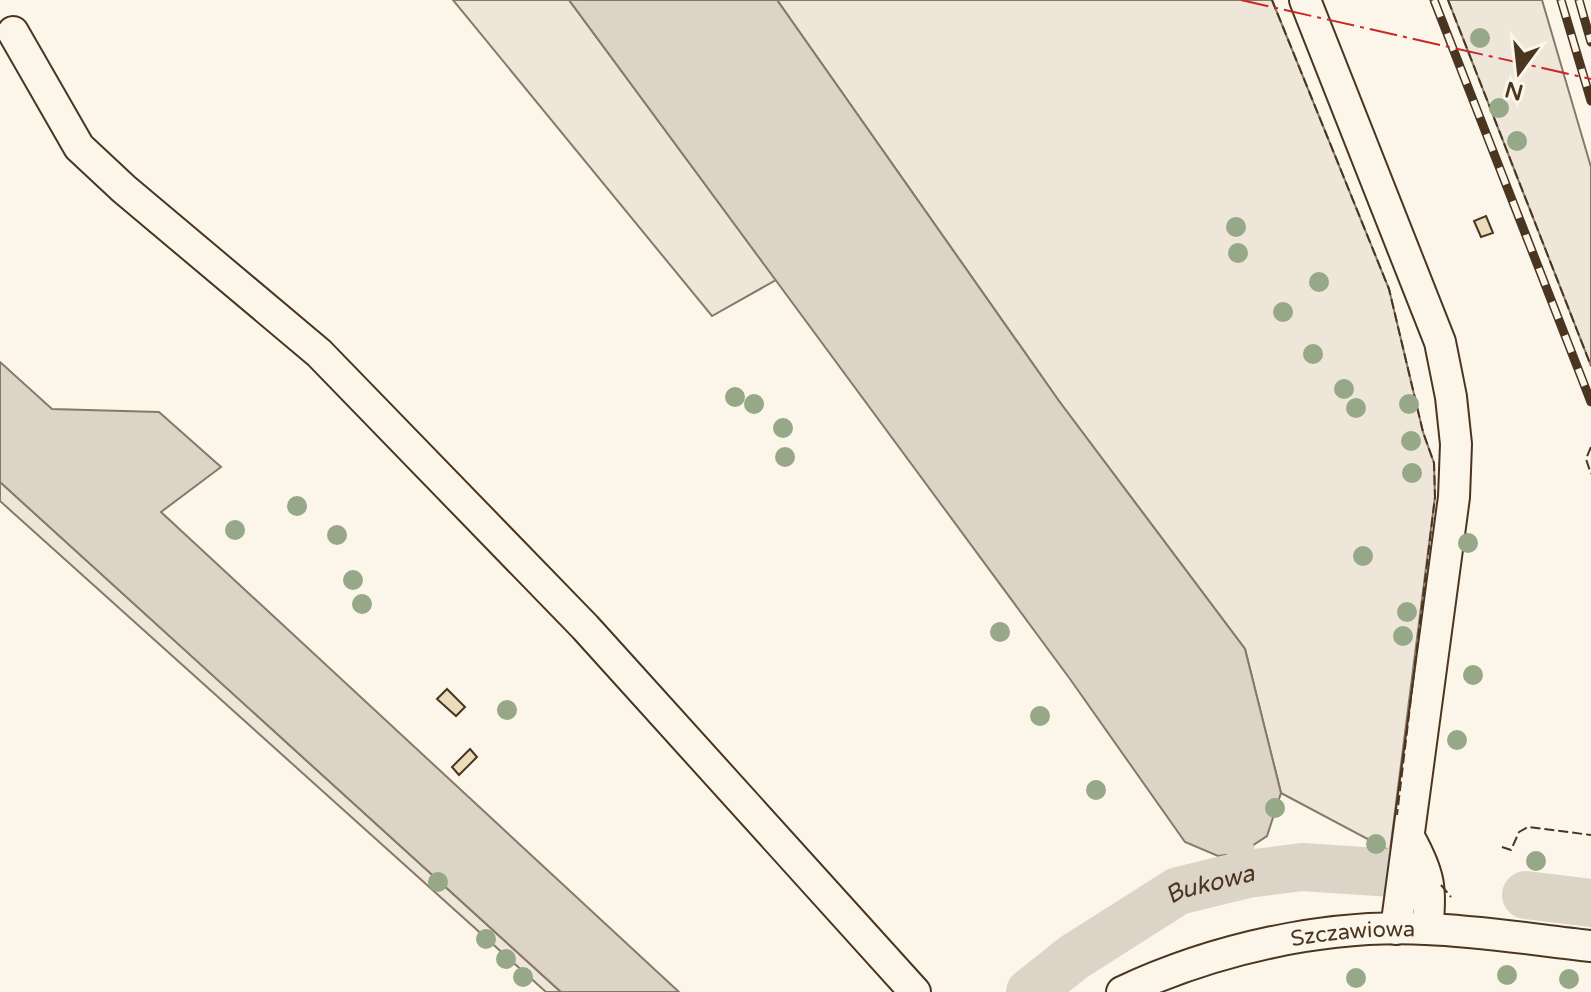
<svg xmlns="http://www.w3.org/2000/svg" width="1591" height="992" font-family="'Varela Round',sans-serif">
  <rect width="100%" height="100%" fill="#fbf6e9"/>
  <path fill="#ede6d9" stroke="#887966" stroke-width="2" d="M453,0H569L776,280L712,316Z
    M777,0H1272L1389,289L1423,432L1434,463L1435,497L1390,851L1281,793L1245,649L1059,401Z
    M1448,0H1542L1591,167V366Z
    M0,482L561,992H546L0,501Z"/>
  <path fill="#dcd4c6" stroke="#887966" stroke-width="2" d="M569,0H777L1059,401L1245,649L1281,793L1267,836L1241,853L1218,856L1185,842L1070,679Z
    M0,362L52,409L159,412L221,467L161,512L679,992H561L0,482Z"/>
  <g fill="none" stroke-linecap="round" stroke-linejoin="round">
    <path stroke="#dcd4c6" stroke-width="28" d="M1230,817L1248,874"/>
    <g stroke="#dcd4c6" stroke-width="48">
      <path d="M1526,895L1591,903"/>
      <path id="s1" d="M1030,992L1074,957L1178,891L1248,874L1302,867L1393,873L1420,881"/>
    </g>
  </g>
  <path fill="#ecdcbc" stroke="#4a3520" stroke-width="2" d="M1486,216L1493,233L1481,237L1474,221Z
    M447,689L465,707L456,716L437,699Z
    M470,749L477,757L459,775L452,767Z"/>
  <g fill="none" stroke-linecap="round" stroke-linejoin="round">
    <defs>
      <g id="minor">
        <path d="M1305,0L1440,342L1451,397L1456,444L1454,497L1396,929"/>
        <path d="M13,32L79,147L124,189L319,353L585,627L915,992"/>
        <path d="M1409,837C1429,873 1432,888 1427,929"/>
        <path id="s2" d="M1122,992C1214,949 1324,924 1426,929C1481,931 1536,940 1591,946"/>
      </g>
    </defs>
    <use href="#minor" stroke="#4a3520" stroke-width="34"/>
    <use href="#minor" stroke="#fbf6e9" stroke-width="30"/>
    <defs>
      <path id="rail" d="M1434,0L1591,402
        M1561,0L1591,101
        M1579,0L1591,42"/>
    </defs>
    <use href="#rail" stroke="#4a3520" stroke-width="9"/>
    <use href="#rail" stroke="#fbf6e9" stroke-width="6" stroke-dasharray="18" stroke-linecap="butt"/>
    <path stroke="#4a3520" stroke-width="2" stroke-dasharray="10 4" stroke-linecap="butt" d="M1272,0L1389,289L1423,432L1434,463L1435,497L1397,815
      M1448,0L1591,366
      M1591,447L1586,459L1591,474
      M1502,847L1511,850L1519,832L1528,827L1591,835
      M1441,885L1451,897"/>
    <path stroke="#c62828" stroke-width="2" stroke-dasharray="28 6 4 6" stroke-linecap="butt" d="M1241,0L1591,79"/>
  </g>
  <g fill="#96a887">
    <circle cx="1480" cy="38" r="10"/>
    <circle cx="1499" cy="108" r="10"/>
    <circle cx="1517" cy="141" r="10"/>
    <circle cx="1236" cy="227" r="10"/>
    <circle cx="1238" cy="253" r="10"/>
    <circle cx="1319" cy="282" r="10"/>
    <circle cx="1283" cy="312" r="10"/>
    <circle cx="1313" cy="354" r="10"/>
    <circle cx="1344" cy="389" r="10"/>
    <circle cx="735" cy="397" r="10"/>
    <circle cx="754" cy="404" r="10"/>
    <circle cx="1409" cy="404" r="10"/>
    <circle cx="1356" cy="408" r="10"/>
    <circle cx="783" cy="428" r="10"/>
    <circle cx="1411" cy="441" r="10"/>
    <circle cx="785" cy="457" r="10"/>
    <circle cx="1412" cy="473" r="10"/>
    <circle cx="297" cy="506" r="10"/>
    <circle cx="235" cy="530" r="10"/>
    <circle cx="337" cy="535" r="10"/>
    <circle cx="1468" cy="543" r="10"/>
    <circle cx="1363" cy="556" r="10"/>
    <circle cx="353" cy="580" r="10"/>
    <circle cx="362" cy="604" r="10"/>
    <circle cx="1407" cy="612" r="10"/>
    <circle cx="1000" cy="632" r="10"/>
    <circle cx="1403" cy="636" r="10"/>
    <circle cx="1473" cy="675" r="10"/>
    <circle cx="507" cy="710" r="10"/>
    <circle cx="1040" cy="716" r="10"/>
    <circle cx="1457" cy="740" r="10"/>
    <circle cx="1096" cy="790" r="10"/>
    <circle cx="1275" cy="808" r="10"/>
    <circle cx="1376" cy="844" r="10"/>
    <circle cx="1536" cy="861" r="10"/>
    <circle cx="438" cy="882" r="10"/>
    <circle cx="486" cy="939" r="10"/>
    <circle cx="506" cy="959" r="10"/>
    <circle cx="1507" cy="975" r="10"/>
    <circle cx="523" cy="977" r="10"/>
    <circle cx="1356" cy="978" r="10"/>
    <circle cx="1569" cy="979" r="10"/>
  </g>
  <g text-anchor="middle" stroke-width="6" stroke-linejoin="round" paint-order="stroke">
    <g font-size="22" fill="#4a3520" stroke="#fbf6e9">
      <text dy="8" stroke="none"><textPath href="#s2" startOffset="240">Szczawiowa</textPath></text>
    </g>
    <g font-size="24" font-style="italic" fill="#4a3520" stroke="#fbf6e9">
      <text dy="8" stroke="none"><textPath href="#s1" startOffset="212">Bukowa</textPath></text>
    </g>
  </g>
  <g transform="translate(1519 72) rotate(195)" stroke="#fbf6e9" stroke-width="6" paint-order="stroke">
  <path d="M0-6L14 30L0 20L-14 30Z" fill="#4a3520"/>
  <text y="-12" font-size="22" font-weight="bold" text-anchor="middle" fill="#4a3520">N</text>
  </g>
</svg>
